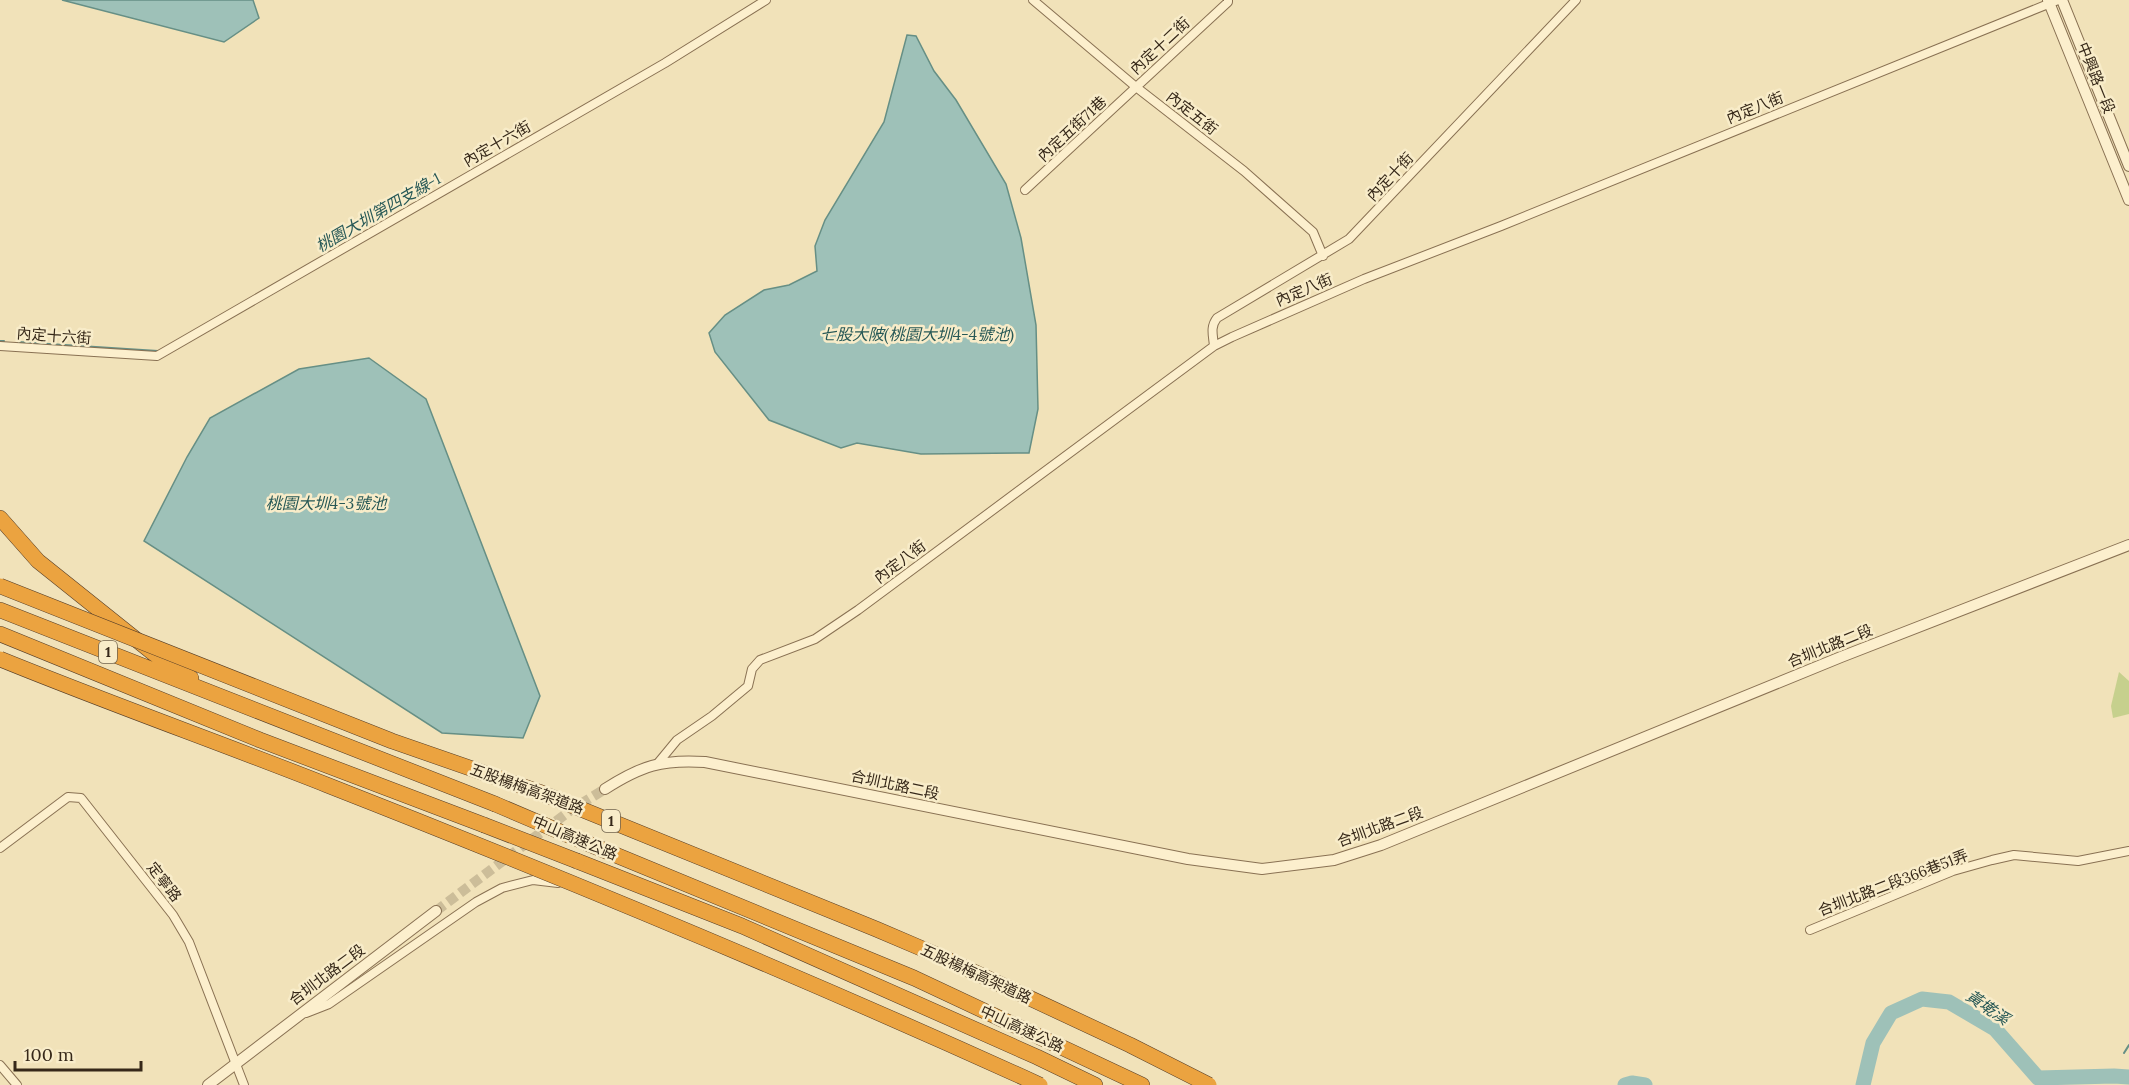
<svg xmlns="http://www.w3.org/2000/svg" width="2129" height="1085" font-family="Lora,'Noto Sans TC',serif">
  <rect width="100%" height="100%" fill="#f1e2b9"/>
  <path fill="#c6d08d" d="M2119,672L2129,681V714L2113,718L2111,706Z"/>
  <path fill="#9ec1b8" stroke="#668f85" stroke-width="1.5" d="M62,0H253L259,18L224,42Z
    M907,35L916,36L934,71L956,100L1006,184L1021,238L1036,325L1038,409L1029,453L921,454L857,443L841,448L769,420L715,352L709,333L725,315L764,290L789,285L817,271L815,246L825,220L884,122Z
    M369,358L426,399L540,696L523,738L442,733L144,541L187,457L210,418L299,369Z"/>
  <g fill="none" stroke-linecap="round" stroke-linejoin="round">
    <path stroke="#668f85" stroke-width="2" d="M0,341H4
      M18,342L158,351
      M2124,1053L2129,1045"/>
    <path stroke="#9ec1b8" stroke-width="15" d="M1625,1085L1632,1083L1645,1085
      M1863,1085L1873,1043L1891,1013L1922,999L1949,1002L1995,1029L2038,1078L2114,1076L2129,1077"/>
    <path stroke="#ccbd99" stroke-width="10" stroke-dasharray="10 5" stroke-linecap="butt" d="M436,911L571,810L605,789"/>
    <defs>
      <path id="minor" d="M1033,0L1136,87L1244,171L1313,232L1323,256
        M1025,190L1228,2V0
        M0,346L157,356L665,63L766,0
        M1214,346C1213,335 1210,327 1217,318L1349,239L1576,0
        M658,763L677,740L712,716L748,686L752,669L760,660L815,639L858,610L1214,346L1232,337L1364,279L1501,226L2058,0
        M0,848L68,797L81,798L173,915L189,942L244,1085
        M1810,930L1953,871L1992,860L2014,855L2078,861L2129,851
        M306,1013L329,1004L476,902L502,888L533,880L558,883
        M0,1065L17,1085"/>
      <path id="tertiary" d="M2048,0L2129,200
        M2062,0L2129,166
        M605,789C641,766 662,759 705,762L1188,859L1262,869L1334,860L1381,845L1841,657L2129,545
        M208,1085L436,911"/>
      <path id="motorway" d="M0,518L38,561L153,653L191,678
        M0,610L495,804
        M0,634L260,740L484,825
        M589,844L914,978L1142,1085
        M577,861L742,926L1037,1057L1095,1085"/>
    </defs>
    <use href="#minor" stroke="#897153" stroke-width="10"/>
    <use href="#tertiary" stroke="#897153" stroke-width="12"/>
    <use href="#motorway" stroke="#563e28" stroke-width="16"/>
    <use href="#minor" stroke="#fcefcd" stroke-width="8"/>
    <use href="#tertiary" stroke="#fcefcd" stroke-width="10"/>
    <use href="#motorway" stroke="#eba340" stroke-width="15"/>
    <defs>
      <path id="motorway-bridge" d="M0,586L392,741L539,792L876,929L944,958L1130,1045L1209,1085
        M0,659C108,703 218,742 327,785C567,879 805,978 1040,1085
        M495,804L589,844
        M484,825L577,861"/>
    </defs>
    <use href="#motorway-bridge" stroke="#563e28" stroke-width="16" stroke-linecap="butt"/>
    <use href="#motorway-bridge" stroke="#eba340" stroke-width="15"/>
  </g>
  <g text-anchor="middle" stroke-width="5" stroke-linejoin="round" paint-order="stroke">
    <g fill="#f8ecc9" stroke="#70634e" stroke-width="1.5">
      <rect x="99" y="641" width="18" height="22" rx="4.5"/>
      <rect x="602" y="810" width="18" height="22" rx="4.5"/>
    </g>
    <g font-size="14" font-weight="bold" fill="#362819">
      <text x="108" y="657">1</text>
      <text x="611" y="826">1</text>
    </g>
    <g font-size="15" fill="#362819" stroke="#f8ecc9">
      <text transform="translate(1160 46) rotate(-43)" y="5">內定十二街</text>
      <text transform="translate(2096 78) rotate(68)" y="5">中興路一段</text>
      <text transform="translate(1755 108) rotate(-22)" y="5">內定八街</text>
      <text transform="translate(1192 113) rotate(38)" y="5">內定五街</text>
      <text transform="translate(1072 129) rotate(-43)" y="5">內定五街71巷</text>
      <text transform="translate(497 144) rotate(-30)" y="5">內定十六街</text>
      <text transform="translate(1390 177) rotate(-47)" y="5">內定十街</text>
      <text transform="translate(1304 290) rotate(-23)" y="5">內定八街</text>
      <text transform="translate(54 336) rotate(4)" y="5">內定十六街</text>
      <text transform="translate(900 562) rotate(-37)" y="5">內定八街</text>
      <text transform="translate(1830 646) rotate(-22)" y="5">合圳北路二段</text>
      <text transform="translate(895 785) rotate(12)" y="5">合圳北路二段</text>
      <text transform="translate(527 789) rotate(20)" y="5">五股楊梅高架道路</text>
      <text transform="translate(1380 827) rotate(-20)" y="5">合圳北路二段</text>
      <text transform="translate(575 838) rotate(23)" y="5">中山高速公路</text>
      <text transform="translate(164 882) rotate(52)" y="5">定寧路</text>
      <text transform="translate(1893 883) rotate(-21)" y="5">合圳北路二段366巷51弄</text>
      <text transform="translate(976 974) rotate(25)" y="5">五股楊梅高架道路</text>
      <text transform="translate(327 975) rotate(-37)" y="5">合圳北路二段</text>
      <text transform="translate(1022 1029) rotate(25)" y="5">中山高速公路</text>
    </g>
    <g font-size="16" font-style="italic" fill="#275856" stroke="#f8ecc9">
      <text transform="translate(378 212) rotate(-30)" y="6">桃園大圳第四支線-1</text>
      <text x="917" y="340">七股大陂(桃園大圳4-4號池)</text>
      <text x="326" y="509">桃園大圳4-3號池</text>
      <text transform="translate(1988 1007) rotate(34)" y="6">黃墘溪</text>
    </g>
  </g>
  <path d="M15 1061v9h126v-9" fill="none" stroke="#362819" stroke-width="3"/>
  <text x="24" y="1061" font-size="18" fill="#362819" stroke="#f8ecc9" stroke-width="4.5" paint-order="stroke">100 m</text>
</svg>
